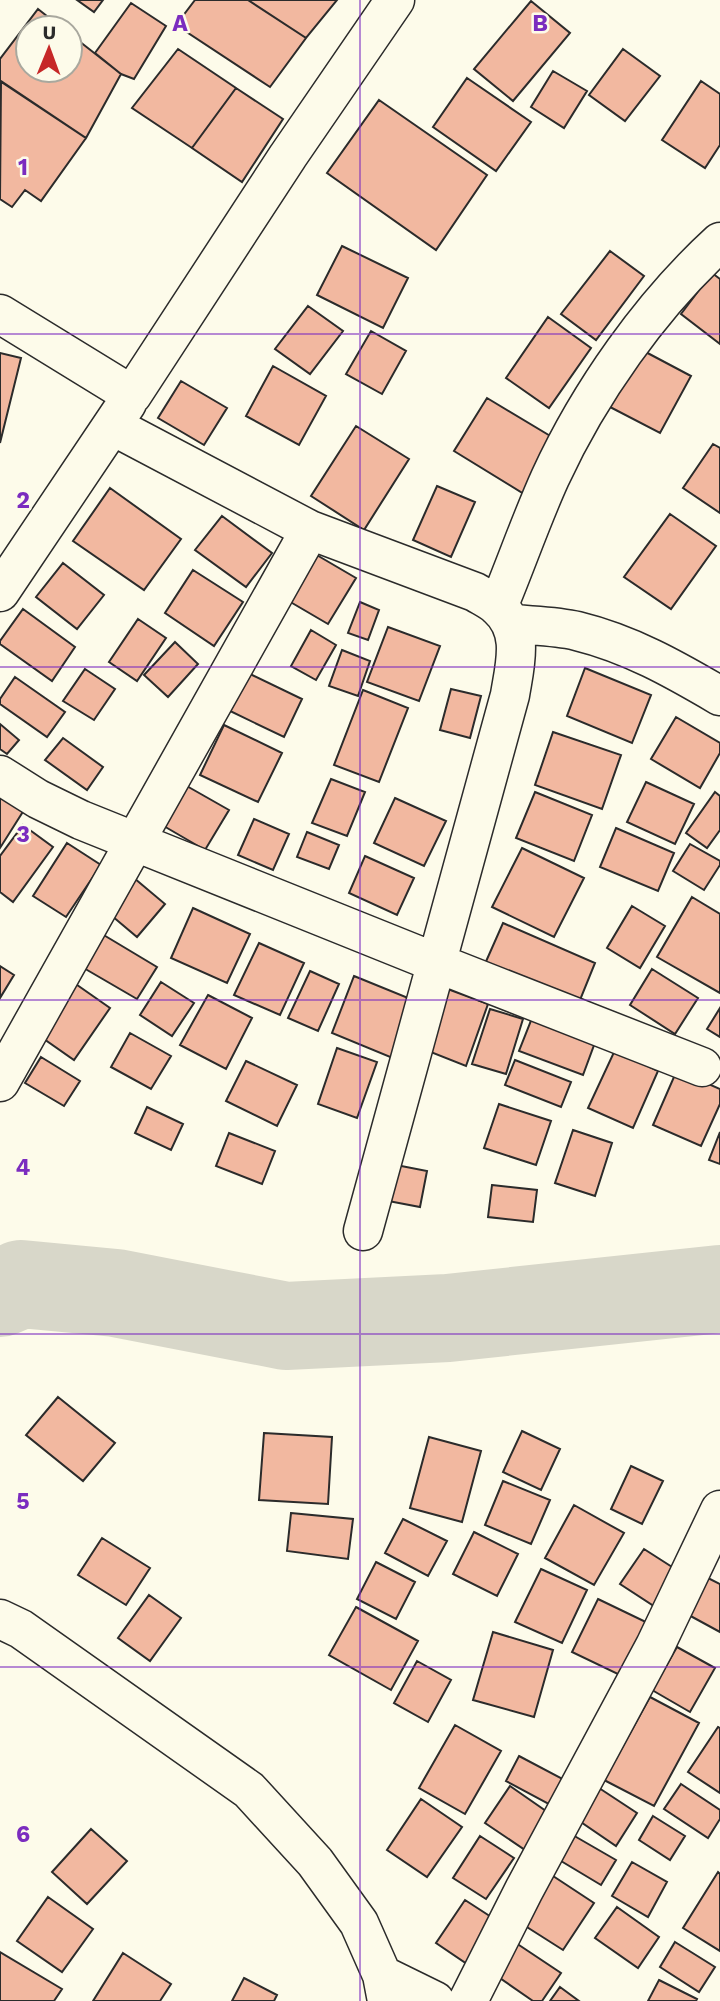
<svg xmlns="http://www.w3.org/2000/svg" width="720" height="2001" font-family="'Work Sans',sans-serif">
  <rect width="100%" height="100%" fill="#fdfbea"/>
  <g fill="none" stroke-linecap="round" stroke-linejoin="round">
    <path stroke="#d8d7c9" stroke-width="88" d="M0,1293L21,1284L116,1293L286,1326L448,1318L720,1289"/>
  </g>
  <path fill="#f2b8a0" stroke="#2b2b2b" stroke-width="2" d="M77,0H103L94,12Z
    M195,0H248L306,38L270,87L176,25Z
    M248,0H337L306,38Z
    M531,1L570,33L513,101L474,69Z
    M131,3L166,26L134,79L121,74L95,53Z
    M38,9L62,28H28V70H70V34L121,74L86,138L0,81V59Z
    M178,49L236,88L192,148L132,108Z
    M623,49L660,76L625,121L589,95Z
    M553,71L587,91L564,128L531,107Z
    M467,78L531,122L496,171L433,127Z
    M1,81L86,138L41,201L25,190L12,207L0,199Z
    M701,81L720,94V145L705,168L662,140Z
    M236,88L283,119L242,182L192,148Z
    M379,100L487,175L436,250L327,173Z
    M342,246L408,278L383,328L317,295Z
    M610,251L644,276L596,340L561,314Z
    M712,273L720,279V344L681,314Z
    M308,306L343,331L310,374L275,349Z
    M548,317L591,348L549,408L506,378Z
    M371,331L406,351L382,394L346,374Z
    M640,349L691,376L660,433L610,407Z
    M0,353L21,358L0,443Z
    M273,366L326,396L299,445L246,416Z
    M181,381L227,408L204,445L158,418Z
    M487,398L562,443L529,497L454,451Z
    M356,426L409,459L364,530L311,496Z
    M713,444L720,448V513L683,488Z
    M437,486L475,502L451,557L413,540Z
    M110,488L181,539L144,590L73,541Z
    M670,514L716,546L671,609L624,577Z
    M222,516L272,553L246,587L195,550Z
    M315,554L356,578L328,624L287,600Z
    M63,563L104,595L77,629L36,597Z
    M193,570L243,602L214,646L165,613Z
    M360,602L379,610L368,640L348,633Z
    M23,609L75,647L52,681L0,644V641Z
    M138,619L166,638L137,681L109,662Z
    M388,627L440,646L419,701L367,682Z
    M311,630L336,645L316,680L291,666Z
    M175,642L198,664L168,697L144,675Z
    M342,650L370,661L358,696L329,686Z
    M585,668L651,695L632,743L567,716Z
    M85,669L115,689L94,720L63,701Z
    M246,672L302,699L284,737L228,710Z
    M15,677L65,712L47,737L0,704V699Z
    M451,689L481,696L470,738L440,730Z
    M363,690L408,708L379,782L334,765Z
    M676,717L720,743V753L700,788L651,759Z
    M0,724L19,740L7,754L0,749Z
    M224,725L282,753L258,802L200,775Z
    M553,732L621,755L602,809L535,785Z
    M63,738L103,767L87,790L45,760Z
    M331,779L365,792L347,836L312,823Z
    M646,782L694,804L675,844L627,822Z
    M185,785L229,810L205,850L162,825Z
    M535,792L592,815L574,861L516,838Z
    M715,792L720,796V830L707,848L686,833Z
    M0,795L24,810L0,848Z
    M395,798L446,821L424,866L374,843Z
    M254,819L289,834L273,870L238,855Z
    M23,825L53,847L13,902L0,892V856Z
    M616,828L674,853L658,891L600,867Z
    M307,832L339,845L329,869L297,857Z
    M67,843L101,865L66,917L33,896Z
    M690,844L720,861V865L704,890L673,871Z
    M522,848L584,878L554,937L492,907Z
    M365,856L414,878L397,915L349,893Z
    M134,878L165,904L137,937L106,911Z
    M692,897L720,914V993L657,957Z
    M632,906L665,926L640,968L607,948Z
    M193,908L250,934L227,983L171,958Z
    M503,923L595,963L578,1005L484,966Z
    M102,934L157,967L137,999L82,967Z
    M259,943L304,963L280,1015L234,995Z
    M0,966L14,975L0,998Z
    M652,969L698,998L675,1034L630,1005Z
    M310,971L339,984L318,1031L288,1018Z
    M354,976L418,1002L395,1059L332,1033Z
    M70,980L110,1008L74,1060L34,1032Z
    M161,982L194,1003L172,1036L140,1015Z
    M445,988L488,1004L466,1066L423,1049Z
    M208,995L252,1018L226,1069L180,1045Z
    M720,1008V1037L707,1029Z
    M490,1009L523,1019L506,1074L472,1064Z
    M534,1013L597,1037L583,1075L519,1051Z
    M130,1033L171,1056L151,1089L111,1067Z
    M337,1048L377,1062L357,1118L318,1104Z
    M615,1050L658,1071L633,1128L588,1108Z
    M41,1057L80,1081L64,1106L25,1083Z
    M515,1060L571,1082L561,1107L505,1085Z
    M246,1061L297,1085L277,1126L226,1101Z
    M677,1070L720,1089V1104L701,1146L653,1125Z
    M499,1104L551,1121L536,1165L484,1148Z
    M147,1107L183,1124L171,1150L135,1133Z
    M573,1130L612,1143L595,1196L555,1183Z
    M720,1132V1164L709,1160Z
    M229,1133L275,1151L262,1184L216,1166Z
    M391,1164L427,1171L420,1207L383,1200Z
    M492,1185L537,1190L533,1222L488,1217Z
    M58,1397L115,1443L83,1481L26,1435Z
    M522,1431L560,1449L541,1490L503,1472Z
    M264,1433L332,1437L328,1504L259,1500Z
    M429,1437L481,1451L462,1522L410,1508Z
    M631,1466L663,1481L642,1524L611,1509Z
    M503,1481L550,1500L531,1544L485,1525Z
    M574,1505L624,1533L594,1585L545,1558Z
    M291,1513L353,1519L348,1559L287,1551Z
    M403,1519L447,1541L428,1576L385,1553Z
    M474,1532L518,1554L497,1596L453,1574Z
    M102,1538L150,1568L126,1605L78,1575Z
    M644,1549L683,1574L660,1610L620,1584Z
    M376,1562L415,1582L396,1619L357,1599Z
    M541,1569L587,1590L562,1643L515,1622Z
    M704,1576L720,1584V1632L685,1613Z
    M149,1595L181,1618L150,1661L118,1638Z
    M598,1599L650,1624L624,1677L572,1652Z
    M356,1607L418,1641L391,1690L329,1655Z
    M493,1632L553,1650L534,1717L473,1700Z
    M677,1647L715,1668L690,1712L652,1690Z
    M417,1661L451,1680L428,1722L394,1703Z
    M650,1697L699,1723L654,1806L604,1780Z
    M455,1725L501,1751L465,1814L419,1788Z
    M718,1727L720,1728V1793L688,1772Z
    M519,1756L572,1784L558,1809L506,1781Z
    M681,1784L720,1810V1819L708,1838L664,1809Z
    M510,1786L556,1818L531,1854L485,1823Z
    M596,1786L637,1813L616,1846L575,1818Z
    M421,1799L462,1827L427,1877L387,1850Z
    M653,1816L685,1836L670,1860L639,1840Z
    M91,1829L127,1861L87,1904L52,1872Z
    M571,1834L616,1860L601,1885L556,1858Z
    M480,1836L514,1858L486,1899L453,1878Z
    M632,1862L667,1882L648,1917L612,1896Z
    M718,1872L720,1874V1951L683,1928Z
    M550,1874L594,1903L563,1950L519,1922Z
    M48,1897L93,1929L62,1972L17,1941Z
    M465,1900L502,1924L473,1968L436,1943Z
    M617,1907L659,1937L638,1968L595,1938Z
    M675,1942L715,1967L699,1992L660,1967Z
    M516,1943L561,1973L542,2001H533L494,1974Z
    M0,1952L62,1989L54,2001H0Z
    M123,1953L171,1984L160,2001H93Z
    M244,1978L277,1995L274,2001H232Z
    M659,1980L697,1999L696,2001H648Z
    M560,1987L579,2001H550Z"/>
  <g fill="none" stroke-linecap="round" stroke-linejoin="round">
    <defs>
      <path id="minor" d="M0,314L132,395L288,156L395,0
        M113,426L310,530L475,592C483,597 492,601 498,607C525,631 515,664 510,695L363,1231
        M0,592L127,403
        M498,607C516,564 531,520 550,478C589,393 651,305 720,242
        M513,624C534,626 556,626 577,631C630,644 674,669 720,696
        M0,775L38,799L81,820L437,963L702,1067
        M0,1082L310,530
        M0,1619L21,1629L249,1790L315,1862L359,1923L382,1975L387,2001
        M382,1975L435,2001
        M468,2001L524,1890L655,1646L720,1510"/>
    </defs>
    <use href="#minor" stroke="#2b2b2b" stroke-width="41"/>
    <use href="#minor" stroke="#fdfbea" stroke-width="38"/>
  </g>
  <path fill="none" stroke="#7b2cbf" stroke-width="2" stroke-opacity="0.55" d="M360,0V2001M0,334H720M0,667H720M0,1000H720M0,1334H720M0,1667H720"/>
  <g font-size="23" text-anchor="middle" font-weight="bold" fill="#7b2cbf" stroke="#fdfbea" stroke-width="5" stroke-linejoin="round" paint-order="stroke">
    <text x="180" y="31">A</text>
    <text x="540" y="31">B</text>
    <text x="23" y="175">1</text>
    <text x="23" y="508">2</text>
    <text x="23" y="842">3</text>
    <text x="23" y="1175">4</text>
    <text x="23" y="1509">5</text>
    <text x="23" y="1842">6</text>
  </g>
  <g transform="translate(49 49) rotate(1)"><circle r="33" fill="#fdfbea" stroke="#a9a89e" stroke-width="2"/>
  <path d="M0-5L12 26L0 18L-12 26Z" fill="#c62828"/>
  <text y="-10" font-size="19" font-weight="bold" text-anchor="middle" fill="#2b2b2b">U</text>
  </g>
</svg>
